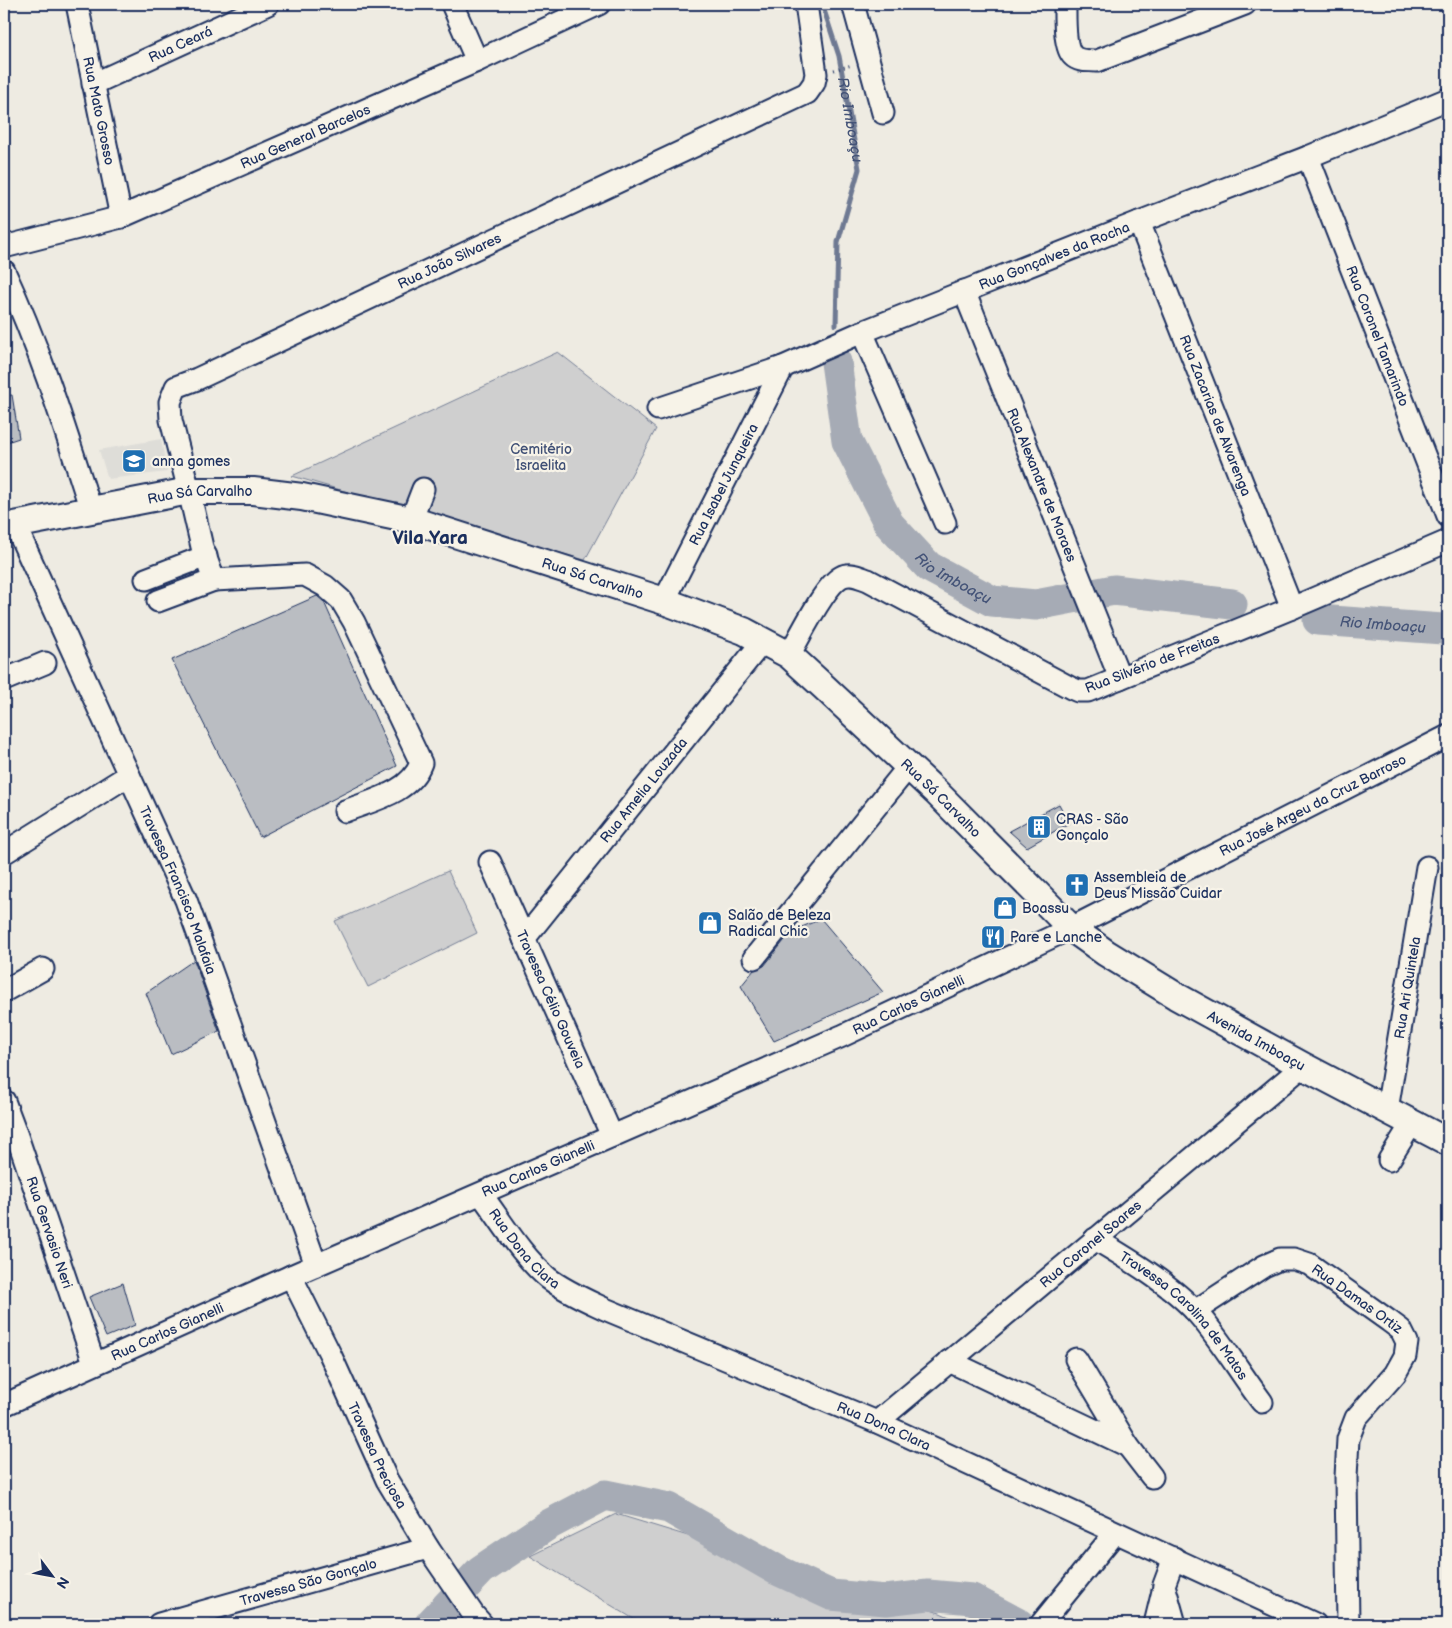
<svg xmlns="http://www.w3.org/2000/svg" width="1452" height="1628" font-family="'Balsamiq Sans',sans-serif">
  <rect width="100%" height="100%" fill="#eeebe2"/>
  <filter id="ink" filterUnits="userSpaceOnUse"><feTurbulence type="fractalNoise" baseFrequency=".02" numOctaves="2"/><feDisplacementMap in="SourceGraphic" scale="10" xChannelSelector="R" yChannelSelector="G"/><feConvolveMatrix kernelMatrix="1 2 1 2 8 2 1 2 1" color-interpolation-filters="sRGB"/></filter>
  <g filter="url(#ink)">
    <path fill="#deddd8" d="M161,439L167,472L108,479L99,450Z"/>
    <path fill="#cfcfcf" stroke="#757f96" d="M558,352L656,429L585,560L292,476Z
      M448,871L477,933L368,987L335,921Z
      M616,1514L940,1613L966,1624H642L530,1556Z"/>
    <g fill="none" stroke-linecap="round" stroke-linejoin="round">
      <g stroke="#6e7992" stroke-width="5">
        <path id="s1" d="M824,4V10L839,56L859,169L838,242L836,325"/>
        <path d="M488,1566L490,1578"/>
      </g>
      <g stroke="#a6abb5" stroke-width="31">
        <path id="s2" d="M836,362L847,441L889,524L929,567L992,601L1036,605L1114,590L1232,604"/>
        <path id="s3" d="M1318,620L1443,629L1448,631"/>
        <path d="M430,1624L481,1570L548,1525L605,1495L669,1508L777,1570L831,1595L886,1600L928,1595L972,1599L1019,1624"/>
      </g>
    </g>
    <path fill="#babdc2" stroke="#1b2f5e" d="M12,395L19,438L4,443V396Z
      M317,596L324,602L397,766L260,837L172,660Z
      M1059,804L1069,823L1027,847L1009,831Z
      M821,919L883,992L774,1041L741,986L754,970L764,966L792,931Z
      M194,960L219,1031L171,1054L146,993Z
      M123,1283L135,1325L106,1337L89,1297Z"/>
    <g fill="none" stroke-linecap="round" stroke-linejoin="round">
      <defs>
        <g id="minor">
          <path id="s4" d="M77,4L121,217"/>
          <path d="M452,4L477,61"/>
          <path d="M853,4L883,113"/>
          <path d="M1065,4C1065,16 1064,48 1073,56C1079,62 1089,60 1097,61L1245,4"/>
          <path id="s5" d="M93,84L268,4"/>
          <path id="s6" d="M1308,157L1448,516"/>
          <path id="s7" d="M1139,222L1292,608"/>
          <path id="s8" d="M4,247L121,217L477,61L599,4"/>
          <path d="M4,271C40,348 65,429 91,510"/>
          <path id="s9" d="M964,291L1120,678"/>
          <path d="M862,332L945,523"/>
          <path id="s10" d="M658,409L783,367L862,332L1139,222L1308,157L1448,99"/>
          <path d="M411,520L423,489"/>
          <path id="s11" d="M15,525L186,900L316,1265"/>
          <path d="M146,579L206,556"/>
          <path d="M158,601L214,580"/>
          <path id="s12" d="M664,601L783,367"/>
          <path d="M789,655C800,637 824,586 841,577C850,572 859,577 868,580L1071,688L1078,691H1088L1292,608L1448,541"/>
          <path d="M4,680L45,663"/>
          <path id="s13" d="M345,811C373,800 410,793 421,763L354,622L341,600L325,586L305,575L214,580L202,547L189,491L171,420L170,402L176,387L197,379L807,93L814,83L816,74L806,4"/>
          <path d="M4,853L129,775"/>
          <path id="s14" d="M490,862L612,1136"/>
          <path id="s15" d="M524,939L763,641"/>
          <path d="M754,958L909,766"/>
          <path d="M4,991L43,969"/>
          <path id="s16" d="M4,1101L16,1133L94,1363"/>
          <path id="s17" d="M1387,1110L1427,867"/>
          <path d="M1389,1160L1412,1123"/>
          <path id="s18" d="M481,1194C502,1222 521,1255 548,1278C565,1291 586,1300 605,1309L877,1422L1315,1624"/>
          <path id="s19" d="M1095,1239C1127,1258 1172,1285 1197,1313C1221,1340 1240,1373 1262,1402"/>
          <path id="s20" d="M291,1276L330,1354L387,1480L428,1548L473,1614L482,1624"/>
          <path id="s21" d="M1195,1311L1264,1266L1280,1259H1294L1309,1264L1389,1321L1401,1330L1407,1342L1405,1356L1395,1374L1356,1418L1348,1439L1346,1477L1348,1624"/>
          <path d="M1076,1359L1128,1446"/>
          <path d="M949,1361L1128,1446L1152,1477"/>
          <path id="s22" d="M4,1405L291,1276L842,1036L1071,928L1448,736"/>
          <path id="s23" d="M877,1422L1303,1066"/>
          <path d="M1174,1558L1164,1585L1175,1624"/>
          <path id="s24" d="M159,1624L428,1548"/>
          <path d="M1041,1624L1115,1533"/>
          <path d="M1155,1624L1164,1587"/>
        </g>
        <g id="major">
          <path id="s25" d="M4,527L189,491H253L302,497L411,520L664,601L744,631L789,655L824,687L936,792L1071,928L1106,953L1176,996L1303,1066L1448,1142"/>
        </g>
      </defs>
      <use href="#minor" stroke="#1b2f5e" stroke-width="25"/>
      <use href="#major" stroke="#1b2f5e" stroke-width="30"/>
      <path stroke="#1b2f5e" stroke-width="3" stroke-dasharray="1 4" stroke-linecap="butt" d="M834,70L852,65"/>
      <use href="#minor" stroke="#f7f3e8" stroke-width="21"/>
      <use href="#major" stroke="#f7f3e8" stroke-width="26"/>
    </g>
  </g>
  <defs>
    <symbol id="school-square" viewBox="-11 -11 22 22"><rect x="-9" y="-9" width="18" height="18" rx="4" fill="#1f6fb2" stroke="#f7f3e8"/><path d="M0-5L7-2L0 1L-7-2ZM-4 1L0 2.5L4 1V4Q0 6-4 4Z" fill="#fff"/></symbol>
    <symbol id="building-square" viewBox="-11 -11 22 22"><rect x="-9" y="-9" width="18" height="18" rx="4" fill="#1f6fb2" stroke="#f7f3e8"/><path d="M-4-6H4V6H1V3H-1V6H-4ZM-2.5-4.3h1.7v1.8h-1.7ZM.8-4.3h1.7v1.8H.8ZM-2.5-1h1.7V.8h-1.7ZM.8-1h1.7V.8H.8Z" fill="#fff"/></symbol>
    <symbol id="church-square" viewBox="-11 -11 22 22"><rect x="-9" y="-9" width="18" height="18" rx="4" fill="#1f6fb2" stroke="#f7f3e8"/><path d="M-1.2-6h2.4v3.5h3.3v2.4h-3.3V6h-2.4V-.1h-3.3v-2.4h3.3Z" fill="#fff"/></symbol>
    <symbol id="shop-square" viewBox="-11 -11 22 22"><rect x="-9" y="-9" width="18" height="18" rx="4" fill="#1f6fb2" stroke="#f7f3e8"/><path d="M-5-2.5h2.3a2.7 3.5 0 0 1 5.4 0H5L5.5 6h-11ZM-1.5-2.5h3a1.5 2.3 0 0 0-3 0Z" fill="#fff"/></symbol>
    <symbol id="restaurant-square" viewBox="-11 -11 22 22"><rect x="-9" y="-9" width="18" height="18" rx="4" fill="#1f6fb2" stroke="#f7f3e8"/><path d="M-5-6h1v4h1v-4h1v4h1v-4h1v5L-1.5 .5V6h-2V.5L-5-1ZM5-6V6H3V1.5H1.5Q1.5-4 5-6Z" fill="#fff"/></symbol>
  </defs>
  <g fill-rule="evenodd">
    <use href="#school-square" x="120" y="447" width="28" height="28"/>
    <use href="#building-square" x="1025" y="813" width="28" height="28"/>
    <use href="#church-square" x="1063" y="871" width="28" height="28"/>
    <use href="#shop-square" x="991" y="894" width="28" height="28"/>
    <use href="#shop-square" x="696" y="909" width="28" height="28"/>
    <use href="#restaurant-square" x="979" y="923" width="28" height="28"/>
  </g>
  <g text-anchor="middle" stroke-width="4.5" stroke-linejoin="round" paint-order="stroke">
    <g font-size="14" fill="#1b2f5e" stroke="#f7f3e8">
      <text dy="5" stroke="none"><textPath href="#s5" startOffset="96">Rua Ceará</textPath></text>
      <text dy="5" stroke="none"><textPath href="#s4" startOffset="109">Rua Mato Grosso</textPath></text>
      <text dy="5" stroke="none"><textPath href="#s8" startOffset="322">Rua General Barcelos</textPath></text>
      <text dy="5" stroke="none"><textPath href="#s10" startOffset="425">Rua Gonçalves da Rocha</textPath></text>
      <text dy="5" stroke="none"><textPath href="#s13" startOffset="911">Rua João Silvares</textPath></text>
      <text dy="5" stroke="none"><textPath href="#s6" startOffset="192">Rua Coronel Tamarindo</textPath></text>
      <text dy="5" stroke="none"><textPath href="#s7" startOffset="208">Rua Zacarias de Alvarenga</textPath></text>
      <text dy="5" stroke="none"><textPath href="#s12" startOffset="131">Rua Isabel Junqueira</textPath></text>
      <text dy="5" stroke="none"><textPath href="#s9" startOffset="209">Rua Alexandre de Moraes</textPath></text>
      <text dy="5" stroke="none"><textPath href="#s25" startOffset="199">Rua Sá Carvalho</textPath></text>
      <text dy="5" stroke="none"><textPath href="#s25" startOffset="604">Rua Sá Carvalho</textPath></text>
      <text transform="translate(1152 663) rotate(-21)" y="5">Rua Silvério de Freitas</text>
      <text dy="5" stroke="none"><textPath href="#s15" startOffset="191">Rua Amelia Louzada</textPath></text>
      <text dy="5" stroke="none"><textPath href="#s25" startOffset="1024">Rua Sá Carvalho</textPath></text>
      <text dy="5" stroke="none"><textPath href="#s22" startOffset="1440">Rua José Argeu da Cruz Barroso</textPath></text>
      <text dy="5" stroke="none"><textPath href="#s11" startOffset="400">Travessa Francisco Malafaia</textPath></text>
      <text dy="5" stroke="none"><textPath href="#s17" startOffset="124">Rua Ari Quintela</textPath></text>
      <text dy="5" stroke="none"><textPath href="#s14" startOffset="150">Travessa Célio Gouveia</textPath></text>
      <text dy="5" stroke="none"><textPath href="#s22" startOffset="989">Rua Carlos Gianelli</textPath></text>
      <text dy="5" stroke="none"><textPath href="#s25" startOffset="1425">Avenida Imboaçu</textPath></text>
      <text dy="5" stroke="none"><textPath href="#s22" startOffset="584">Rua Carlos Gianelli</textPath></text>
      <text dy="5" stroke="none"><textPath href="#s16" startOffset="139">Rua Gervasio Neri</textPath></text>
      <text dy="5" stroke="none"><textPath href="#s23" startOffset="278">Rua Coronel Soares</textPath></text>
      <text dy="5" stroke="none"><textPath href="#s18" startOffset="70">Rua Dona Clara</textPath></text>
      <text dy="5" stroke="none"><textPath href="#s21" startOffset="189">Rua Damas Ortiz</textPath></text>
      <text dy="5" stroke="none"><textPath href="#s19" startOffset="119">Travessa Carolina de Matos</textPath></text>
      <text dy="5" stroke="none"><textPath href="#s22" startOffset="179">Rua Carlos Gianelli</textPath></text>
      <text dy="5" stroke="none"><textPath href="#s18" startOffset="475">Rua Dona Clara</textPath></text>
      <text dy="5" stroke="none"><textPath href="#s20" startOffset="199">Travessa Preciosa</textPath></text>
      <text dy="5" stroke="none"><textPath href="#s24" startOffset="155">Travessa São Gonçalo</textPath></text>
    </g>
    <g font-size="14" fill="#3f4f75" stroke="#f7f3e8">
      <text x="541" y="454">Cemitério<tspan x="541" dy="16">Israelita</tspan></text>
    </g>
    <g font-size="14" fill="#1b2f5e" stroke="#f7f3e8" text-anchor="start">
      <text x="152" y="466">anna gomes</text>
      <text x="1056" y="824">CRAS - São<tspan x="1056" dy="16">Gonçalo</tspan></text>
      <text x="1094" y="882">Assembleia de<tspan x="1094" dy="16">Deus Missão Cuidar</tspan></text>
      <text x="1022" y="913">Boassu</text>
      <text x="728" y="920">Salão de Beleza<tspan x="728" dy="16">Radical Chic</tspan></text>
      <text x="1010" y="942">Pare e Lanche</text>
    </g>
    <g font-size="15" font-style="italic" fill="#455478" stroke="#f7f3e8">
      <text dy="5" stroke="none"><textPath href="#s1" startOffset="119">Rio Imboaçu</textPath></text>
      <text dy="5" stroke="none"><textPath href="#s2" startOffset="258">Rio Imboaçu</textPath></text>
      <text dy="5" stroke="none"><textPath href="#s3" startOffset="65">Rio Imboaçu</textPath></text>
    </g>
    <g font-size="19" font-weight="bold" fill="#1b2f5e" stroke="#f7f3e8">
      <text x="430" y="544">Vila Yara</text>
    </g>
  </g>
  <rect width="1452" height="1628" fill="none" stroke="#f7f3e8" stroke-width="20"/>
  <rect x="10" y="10" width="1432" height="1608" fill="none" stroke="#1b2f5e" stroke-width="2" filter="url(#ink)"/>
  <g transform="translate(52 1576) rotate(122)" stroke="#f7f3e8" stroke-width="4" paint-order="stroke">
  <path d="M0-4L9 19L0 12L-9 19Z" fill="#1b2f5e"/>
  <text y="-8" font-size="14" font-weight="bold" text-anchor="middle" fill="#1b2f5e">N</text>
  </g>
</svg>
